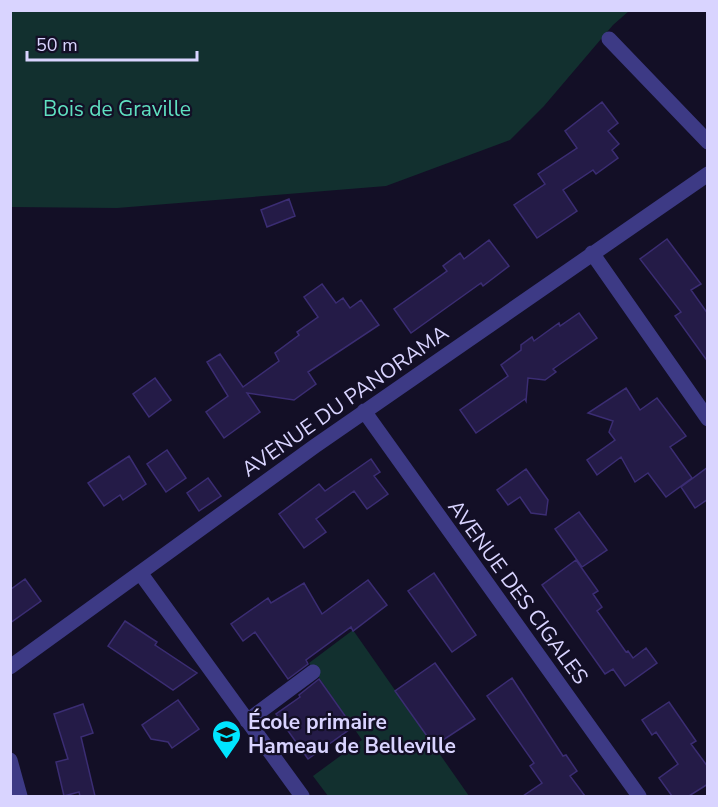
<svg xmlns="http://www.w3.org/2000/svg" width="718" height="807" font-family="'Nunito Sans',sans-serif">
  <rect width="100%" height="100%" fill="#130f26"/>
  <path fill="#12302f" d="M11,11H629L613,25L544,106L510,140L386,186L117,208L11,207Z
    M353,630L469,796H328L313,776L362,740L309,663Z"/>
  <path fill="#241b47" stroke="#3b2d73" stroke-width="1.5" d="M602,102L618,123L608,131L619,144L612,150L618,158L596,174L593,170L563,190L577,211L537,238L514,205L545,184L538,174L577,148L565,131Z
    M289,199L295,216L267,227L261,210Z
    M667,239L701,284L691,290L708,314V362L675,316L681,312L640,259Z
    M489,240L509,266L483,286L481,283L411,333L394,309L447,271L443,266L460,253L464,259Z
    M322,284L336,303L343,298L350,308L361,300L379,325L308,372L316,384L294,400L247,393L260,412L224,438L206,412L228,396L207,362L220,354L243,387L279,361L275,353L299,335L297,332L318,317L304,297Z
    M579,313L597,338L553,369L556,372L545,380L528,378L526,401L525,399L476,433L460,410L508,376L501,365L521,350V345L532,337L534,341L559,323L560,326Z
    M155,378L171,400L149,417L133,394Z
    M626,388L640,410L657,398L686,436L670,447L692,478L666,497L648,473L635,482L621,457L597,475L587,460L615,440L609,432L613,421L588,413Z
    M167,450L186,478L166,492L147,464Z
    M129,456L146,484L123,500L120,495L104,506L88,483Z
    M371,459L380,472L374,476L388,494L367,509L354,491L316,519L326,532L304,548L279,514L319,484L325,491Z
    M708,467V499L695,508L681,487Z
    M526,469L548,500L546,515L531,513L520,497L508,505L497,490Z
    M208,478L221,496L199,511L187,493Z
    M579,512L607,550L582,567L555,529Z
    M576,560L598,591L593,594L602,607L597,611L626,652L628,651L633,658L646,648L657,663L625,686L613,669L605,674L542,585Z
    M434,573L476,635L452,652L408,591Z
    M25,579L41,601L10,623V590Z
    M368,580L387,605L353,631L351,627L306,660L308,664L288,679L255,632L243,641L231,624L268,598L271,603L304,583L322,614Z
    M125,621L157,642L155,645L197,673L173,690L108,646Z
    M435,663L475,719L434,746L395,691Z
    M512,678L563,756L566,755L577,771L570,776L585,796H523L542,783L530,766L534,763L487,696Z
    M319,679L353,727L308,759L276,714L300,697L299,695Z
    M178,700L199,729L172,748L168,742L151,739L142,725Z
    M669,702L696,741L691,744L708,767V784L689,796H672L659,778L678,764L656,732L652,735L642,720Z
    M83,704L93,733L81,737L95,796H80L79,792L64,796L56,762L68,759L54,714Z"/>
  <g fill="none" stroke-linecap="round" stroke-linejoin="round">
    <path stroke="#3d3a85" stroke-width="15" d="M609,39L708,142
      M592,253L708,419
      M364,411L639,796
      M141,574L302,796
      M10,667L315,446L708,174
      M247,721L313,672
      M10,760L20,796"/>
  </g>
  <defs>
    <symbol id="school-pin" viewBox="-11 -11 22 30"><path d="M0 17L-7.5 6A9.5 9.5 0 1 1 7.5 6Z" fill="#00e5ff" stroke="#130f26"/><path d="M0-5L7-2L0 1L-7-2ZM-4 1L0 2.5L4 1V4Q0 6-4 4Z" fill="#111"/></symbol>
  </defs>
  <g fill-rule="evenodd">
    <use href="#school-pin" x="210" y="718" width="33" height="45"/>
  </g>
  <g text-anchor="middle" stroke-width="4.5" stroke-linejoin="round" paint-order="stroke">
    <g font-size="21" fill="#5fe0c0" stroke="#130f26">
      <text x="117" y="116">Bois de Graville</text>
    </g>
    <g font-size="21" fill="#d9d4ff" stroke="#130f26">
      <text transform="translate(345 401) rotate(-35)" y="7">AVENUE DU PANORAMA</text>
      <text transform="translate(518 592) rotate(54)" y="7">AVENUE DES CIGALES</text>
    </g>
    <g font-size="21" font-weight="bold" fill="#d9d4ff" stroke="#130f26" text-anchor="start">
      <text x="248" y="729">École primaire<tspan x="248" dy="24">Hameau de Belleville</tspan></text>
    </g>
  </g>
  <rect width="718" height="807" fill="none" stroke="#d9d4ff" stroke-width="24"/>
  <path d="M27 51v9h170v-9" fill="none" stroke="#d9d4ff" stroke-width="3"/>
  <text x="36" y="51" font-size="18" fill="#d9d4ff" stroke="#130f26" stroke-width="4.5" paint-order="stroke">50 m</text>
</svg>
